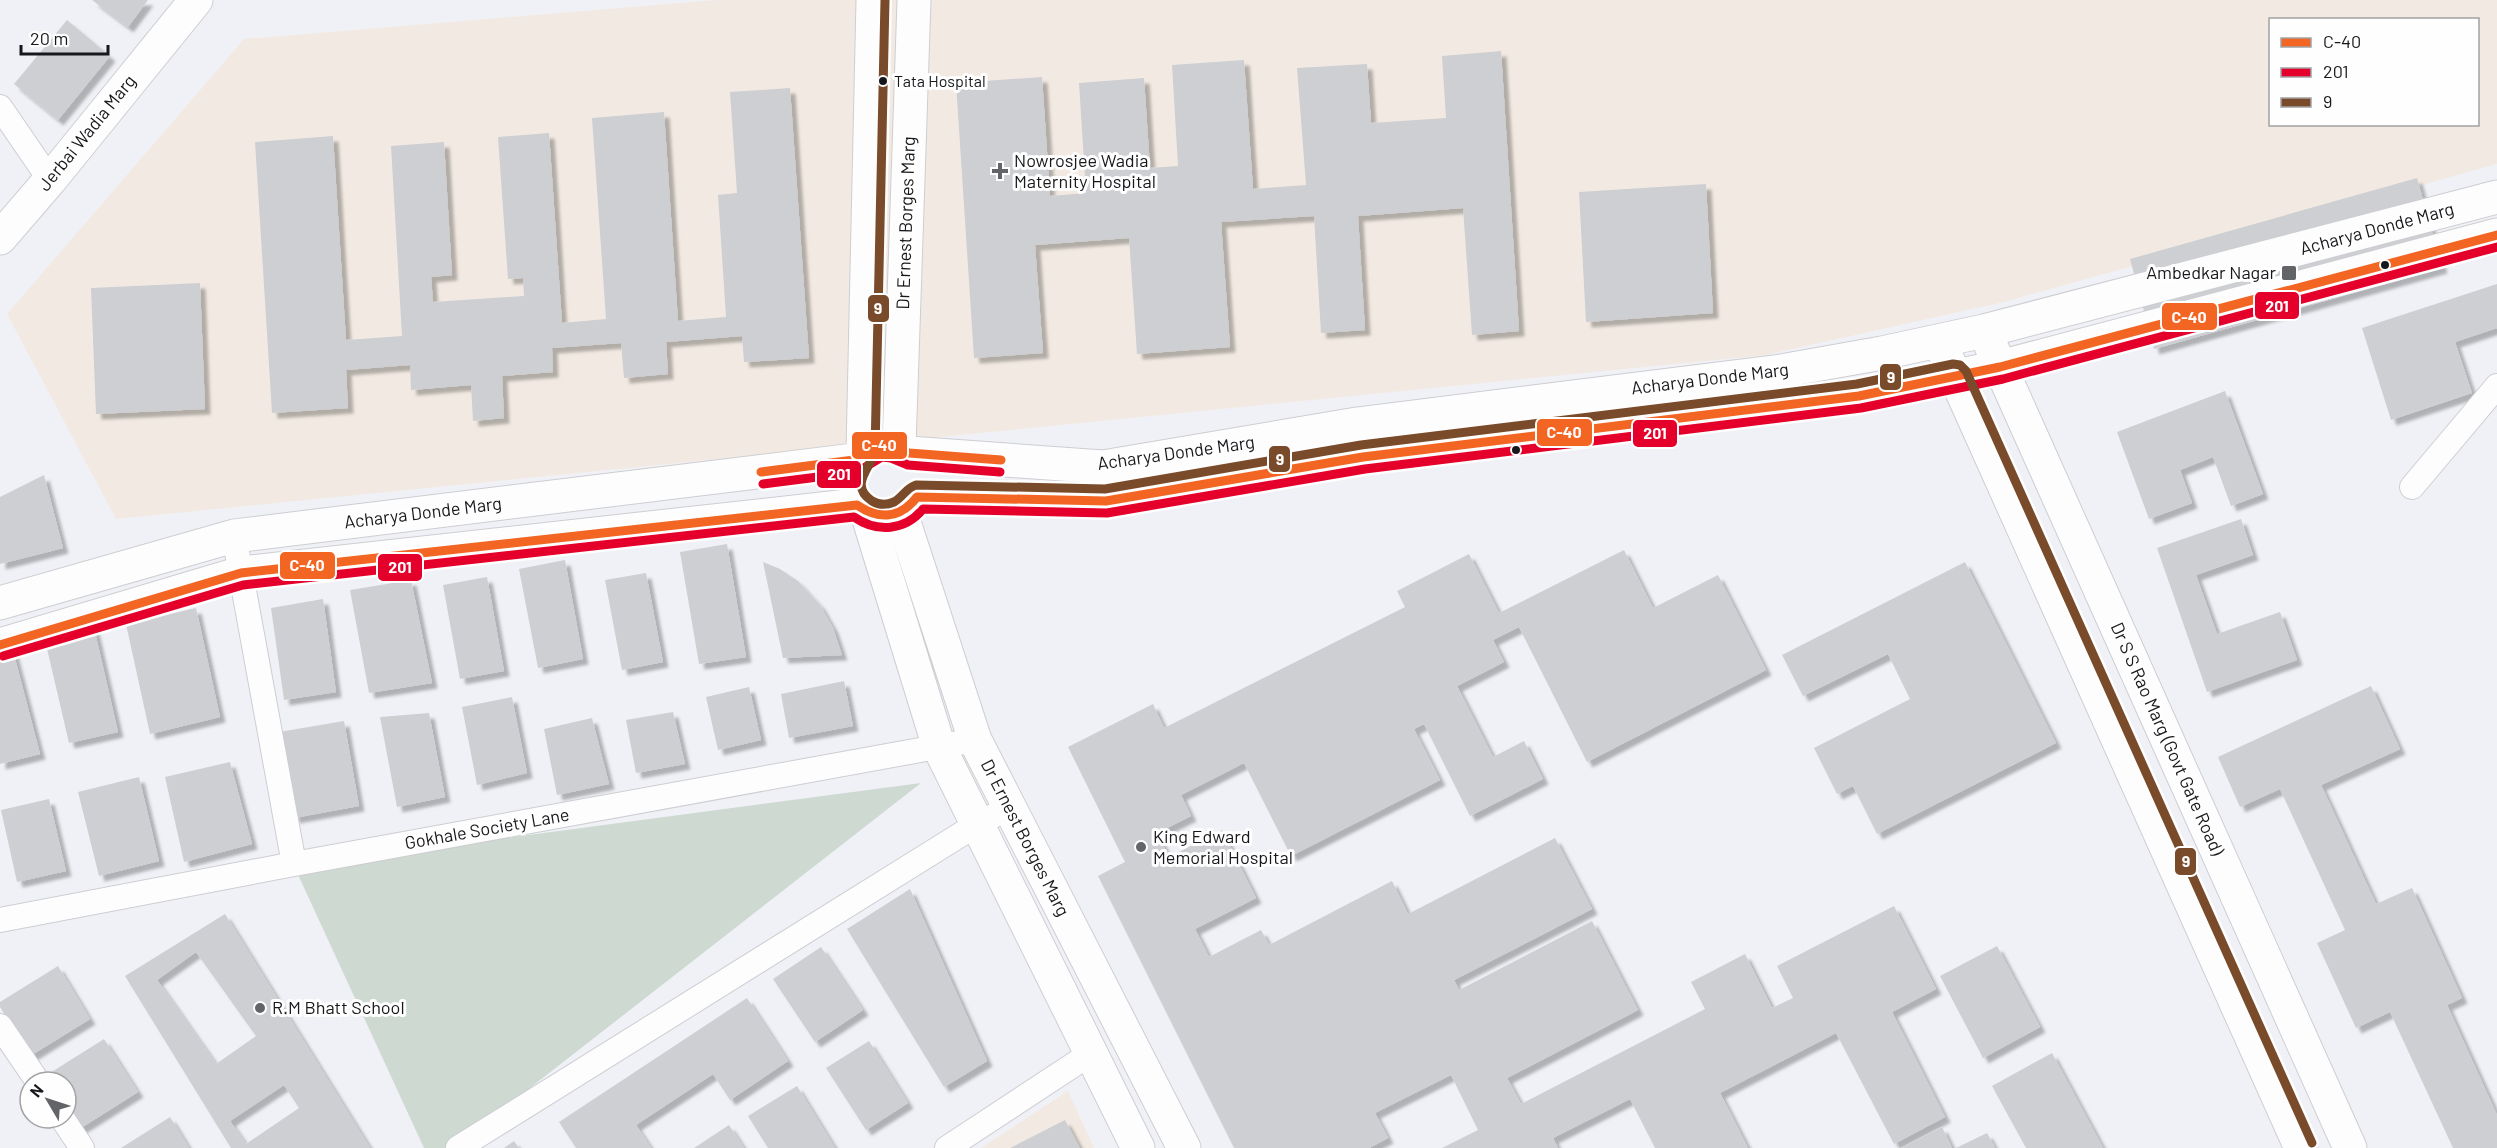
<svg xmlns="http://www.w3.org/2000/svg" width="2497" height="1148" font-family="Barlow,sans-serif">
  <defs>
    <filter id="shadow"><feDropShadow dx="5.5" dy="5.5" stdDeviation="1.5" flood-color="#0004"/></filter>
  </defs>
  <rect width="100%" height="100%" fill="#f0f1f6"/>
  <path fill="#f2eae2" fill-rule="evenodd" d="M716,0H2497V164L2004,302L1766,355L116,519L7,314L244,39ZM2270,20H2478V124H2270Z
    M1068,1091L1094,1148H981Z"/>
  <path fill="#cdd9d1" d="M921,783L453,1148H424L294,866Z"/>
  <path fill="#cecfd3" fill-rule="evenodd" filter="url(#shadow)" d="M92,0H148L128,27Z
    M67,20L110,56L58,120L14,84Z
    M1501,51L1519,331L1472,335L1463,208L1358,216L1365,330L1321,333L1314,216L1221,222L1230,347L1137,354L1129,238L1035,245L1043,353L974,358L956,83L1042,77L1050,196L1086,193L1079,83L1144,78L1150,168L1178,166L1172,65L1244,60L1253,189L1306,185L1297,68L1367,64L1371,123L1446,118L1442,56Z
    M790,88L809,358L744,362L742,336L666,342L668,374L624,378L621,343L552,348L553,372L502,376L504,418L473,421L471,385L411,390L410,365L346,370L348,408L272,413L255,142L333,136L346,340L402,336L391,146L444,142L452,275L431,277L433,302L524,296L523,278L508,279L498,137L549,133L562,323L606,319L592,118L664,112L678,321L726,317L718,195L737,193L730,92Z
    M2417,178L2442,268L2154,349L2130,259Z
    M1706,184L1713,313L1586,322L1579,192Z
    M200,283L205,409L96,414L91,288Z
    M2497,284V328L2455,342L2472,393L2391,420L2362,328Z
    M2225,391L2263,494L2231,506L2213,457L2180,470L2192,503L2149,519L2117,432Z
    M44,475L63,548L0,564V497Z
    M2241,519L2253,555L2196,575L2217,634L2280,612L2297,660L2207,692L2157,548Z
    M727,544L746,657L699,664L680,552Z
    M1624,550L1653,608L1718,575L1766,670L1587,762L1519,627L1493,640L1504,662L1457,686L1493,757L1524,741L1543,779L1470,816L1424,724L1414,729L1440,780L1291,856L1244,763L1181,795L1191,816L1157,833L1169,857L1222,830L1256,898L1195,929L1209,957L1261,930L1269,945L1392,881L1408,914L1555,838L1592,909L1454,980L1459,990L1592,921L1638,1010L1507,1078L1521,1104L1705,1009L1691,982L1745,954L1772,1008L1793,998L1777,966L1894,906L1936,989L1892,1012L1945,1117L1894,1144L1836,1033L1720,1093L1748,1148H1655L1630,1099L1553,1138L1558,1148H1442L1478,1130L1451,1075L1375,1113L1388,1138L1369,1148H1234L1098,876L1125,862L1068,747L1153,704L1164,728L1405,607L1397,591L1469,554L1499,613Z
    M565,560L583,659L538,668L519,569Z
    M763,562L780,569L798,581L820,605L833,628L842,655L783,658Z
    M1965,562L2056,743L1877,834L1853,786L1837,794L1814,748L1910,699L1888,654L1803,696L1782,655Z
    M646,573L663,662L622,670L605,580Z
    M487,577L504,671L460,679L443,585Z
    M411,580L432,683L369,693L350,590Z
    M323,599L336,692L284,700L271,608Z
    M196,608L220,717L150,734L126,624Z
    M94,628L118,732L69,743L45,640Z
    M13,651L40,754L0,764V655Z
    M844,681L853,726L789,738L781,694Z
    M2371,686L2400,749L2321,785L2376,904L2412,888L2462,998L2447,1005L2497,1115V1148H2453L2390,1012L2356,1028L2317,943L2345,930L2280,789L2240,807L2218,757Z
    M749,687L761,740L718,750L706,697Z
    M512,697L527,773L477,785L462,707Z
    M673,712L685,764L636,773L626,720Z
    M429,713L445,797L397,807L380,717Z
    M592,718L609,784L557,795L544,729Z
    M344,721L359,806L294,818L279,732Z
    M230,762L252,844L184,862L165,777Z
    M139,777L159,861L99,876L78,792Z
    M49,799L66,871L17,882L1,810Z
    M910,889L987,1061L944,1087L847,929Z
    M225,914L370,1148H231L125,976ZM196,952L256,1036L216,1064L157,980ZM284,1085L299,1108L246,1144L230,1121Z
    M1997,946L2040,1027L1983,1058L1940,976Z
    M821,947L863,1010L815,1042L773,979Z
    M58,966L90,1019L30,1056L0,1007V1002Z
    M747,998L788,1061L730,1100L713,1074L636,1125L651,1148H576L559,1122Z
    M104,1039L138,1092L76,1131L66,1116V1082H45L42,1078Z
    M869,1041L908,1103L866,1130L826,1068Z
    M2052,1053L2103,1148H2026L1992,1086Z
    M797,1086L835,1148H768L748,1116Z
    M170,1117L189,1148H121Z
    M1065,1120L1080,1148H1010Z
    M729,1125L744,1148H694Z
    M1942,1127L1952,1148H1901Z
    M1987,1133L1995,1148H1956Z
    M514,1141L519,1148H504Z"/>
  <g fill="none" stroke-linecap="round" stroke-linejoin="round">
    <defs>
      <path id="street" d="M0,107L50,180
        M2412,487L2497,386
        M234,536L294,864
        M0,920L294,864L975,740
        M0,1026L38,1082
        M62,1118L82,1148
        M458,1148L976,825L1010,807
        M947,1148L1090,1054"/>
      <path id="secondary" d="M0,238L50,180L196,0
        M1991,346L2350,1148
        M1946,356L2301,1148
        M899,447L914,0
        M863,451L873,0
        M909,453L1103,467L1357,424L1781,371L1882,353L1984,331L2497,197
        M917,497L1106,501L1363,457L1859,396L2000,367L2497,235
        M867,513L939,747L1138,1148
        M901,513L975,740L1184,1148
        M0,603L234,536L854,460
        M0,645L241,573L857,505"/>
    </defs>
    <use href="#street" stroke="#cdced2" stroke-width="26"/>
    <use href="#secondary" stroke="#cdced2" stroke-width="35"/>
    <use href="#street" stroke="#fdfdfe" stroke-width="24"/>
    <use href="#secondary" stroke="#fdfdfe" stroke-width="33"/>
    <defs>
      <path id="bus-1" d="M761,472L854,460L867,450L880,445L894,446L909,453L1001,460
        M0,645L241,573L857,505C879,520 900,519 917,497L1106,501L1363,457L1859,396L2000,367L2497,235"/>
      <path id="bus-2" d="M763,484L857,472L882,457L891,458L908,465L1000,472
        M3,656L243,585L854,517C877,533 905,531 923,509L1107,513L1365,469L1861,408L2003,379L2497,247"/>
      <path id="bus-3" d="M885,0L875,451C871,468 848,485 872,501C879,505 887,505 894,502C903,497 906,488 916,485L1105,489L1361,445L1857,384L1953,364L1960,365L1966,371L2312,1143"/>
    </defs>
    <use href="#bus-1" stroke="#fefefe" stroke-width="14"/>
    <use href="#bus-2" stroke="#fefefe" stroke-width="14"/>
    <use href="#bus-3" stroke="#fefefe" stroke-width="14"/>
    <use href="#bus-1" stroke="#f26522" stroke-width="9"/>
    <use href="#bus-2" stroke="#e4002b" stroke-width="9"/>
    <use href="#bus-3" stroke="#7a4b2a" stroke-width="9"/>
  </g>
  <g fill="#17181b" stroke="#fefefe" stroke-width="2">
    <circle cx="883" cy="81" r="5"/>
    <circle cx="2385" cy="265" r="5"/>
    <circle cx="1516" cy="450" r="5"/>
  </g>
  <g fill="#636468" stroke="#fefefe" stroke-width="2">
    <path d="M997 162h6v6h6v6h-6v6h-6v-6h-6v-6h6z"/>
    <rect x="2281" y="265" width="16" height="16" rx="3"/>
    <circle cx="1141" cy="847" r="6"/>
    <circle cx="260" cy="1008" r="6"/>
  </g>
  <g text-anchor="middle" stroke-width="6" stroke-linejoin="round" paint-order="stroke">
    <g font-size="16" fill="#17181b" stroke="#fefefe" text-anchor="start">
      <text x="894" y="87">Tata Hospital</text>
    </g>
    <g font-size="18" fill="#17181b" stroke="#fefefe">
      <text transform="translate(87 133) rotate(-51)" y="6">Jerbai Wadia Marg</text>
      <text transform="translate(906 223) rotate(-88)" y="6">Dr Ernest Borges Marg</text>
      <text transform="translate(2377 229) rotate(-15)" y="6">Acharya Donde Marg</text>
      <text transform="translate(1710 379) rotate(-7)" y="6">Acharya Donde Marg</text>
      <text transform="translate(1176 453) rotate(-8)" y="6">Acharya Donde Marg</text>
      <text transform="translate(423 513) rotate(-7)" y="6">Acharya Donde Marg</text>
      <text transform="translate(2167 739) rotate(66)" y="6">Dr S S Rao Marg (Govt Gate Road)</text>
      <text transform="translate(487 829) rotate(-10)" y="6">Gokhale Society Lane</text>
      <text transform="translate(1025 838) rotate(63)" y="6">Dr Ernest Borges Marg</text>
    </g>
    <g font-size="18" fill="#17181b" stroke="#fefefe" text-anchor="start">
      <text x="1014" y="167">Nowrosjee Wadia<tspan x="1014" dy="21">Maternity Hospital</tspan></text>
      <text x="2276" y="279" text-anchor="end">Ambedkar Nagar</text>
      <text x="1153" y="843">King Edward<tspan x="1153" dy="21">Memorial Hospital</tspan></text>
      <text x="272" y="1014">R.M Bhatt School</text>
    </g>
  </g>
  <g stroke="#fefefe" stroke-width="2">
    <rect x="2254" y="291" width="46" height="29" rx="6" fill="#e4002b"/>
    <rect x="867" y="294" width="23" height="29" rx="6" fill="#7a4b2a"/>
    <rect x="2161" y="302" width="57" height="29" rx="6" fill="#f26522"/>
    <rect x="1879" y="363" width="23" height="28" rx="6" fill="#7a4b2a"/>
    <rect x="1536" y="418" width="57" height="29" rx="6" fill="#f26522"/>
    <rect x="1632" y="419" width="46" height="29" rx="6" fill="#e4002b"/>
    <rect x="851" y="431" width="57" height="29" rx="6" fill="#f26522"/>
    <rect x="1268" y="445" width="23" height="28" rx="6" fill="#7a4b2a"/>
    <rect x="816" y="460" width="46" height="29" rx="6" fill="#e4002b"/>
    <rect x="279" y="551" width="57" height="29" rx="6" fill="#f26522"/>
    <rect x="377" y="553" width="46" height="29" rx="6" fill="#e4002b"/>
    <rect x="2174" y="847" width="23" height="29" rx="6" fill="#7a4b2a"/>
  </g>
  <g font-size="16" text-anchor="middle" font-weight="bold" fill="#fff">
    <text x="2277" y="312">201</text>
    <text x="878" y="314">9</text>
    <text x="2189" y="323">C-40</text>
    <text x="1891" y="383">9</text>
    <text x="1564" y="438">C-40</text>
    <text x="1655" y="439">201</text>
    <text x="879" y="451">C-40</text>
    <text x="1280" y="465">9</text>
    <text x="839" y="480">201</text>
    <text x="307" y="571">C-40</text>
    <text x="400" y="573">201</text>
    <text x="2186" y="867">9</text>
  </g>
  <rect x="2269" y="18" width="210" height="108" fill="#fefefe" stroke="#a2a2a3" stroke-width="1.5"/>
  <rect x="2281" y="38" width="30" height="9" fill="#f26522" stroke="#a2a2a3" stroke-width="1.5"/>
  <text x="2323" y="48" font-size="18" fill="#17181b">C-40</text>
  <rect x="2281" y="68" width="30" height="9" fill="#e4002b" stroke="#a2a2a3" stroke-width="1.5"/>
  <text x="2323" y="78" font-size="18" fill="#17181b">201</text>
  <rect x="2281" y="98" width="30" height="9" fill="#7a4b2a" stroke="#a2a2a3" stroke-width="1.5"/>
  <text x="2323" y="108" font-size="18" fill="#17181b">9</text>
  <g transform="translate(48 1100) rotate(309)"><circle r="28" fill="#fefefe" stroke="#a2a2a3" stroke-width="1.5"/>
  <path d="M0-4.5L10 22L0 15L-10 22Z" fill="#636468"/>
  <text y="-9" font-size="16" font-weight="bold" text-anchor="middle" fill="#17181b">N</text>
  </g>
  <path d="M21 45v9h87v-9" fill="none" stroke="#17181b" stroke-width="3"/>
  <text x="30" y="45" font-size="18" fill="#17181b" stroke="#fefefe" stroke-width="4.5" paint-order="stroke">20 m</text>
</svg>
